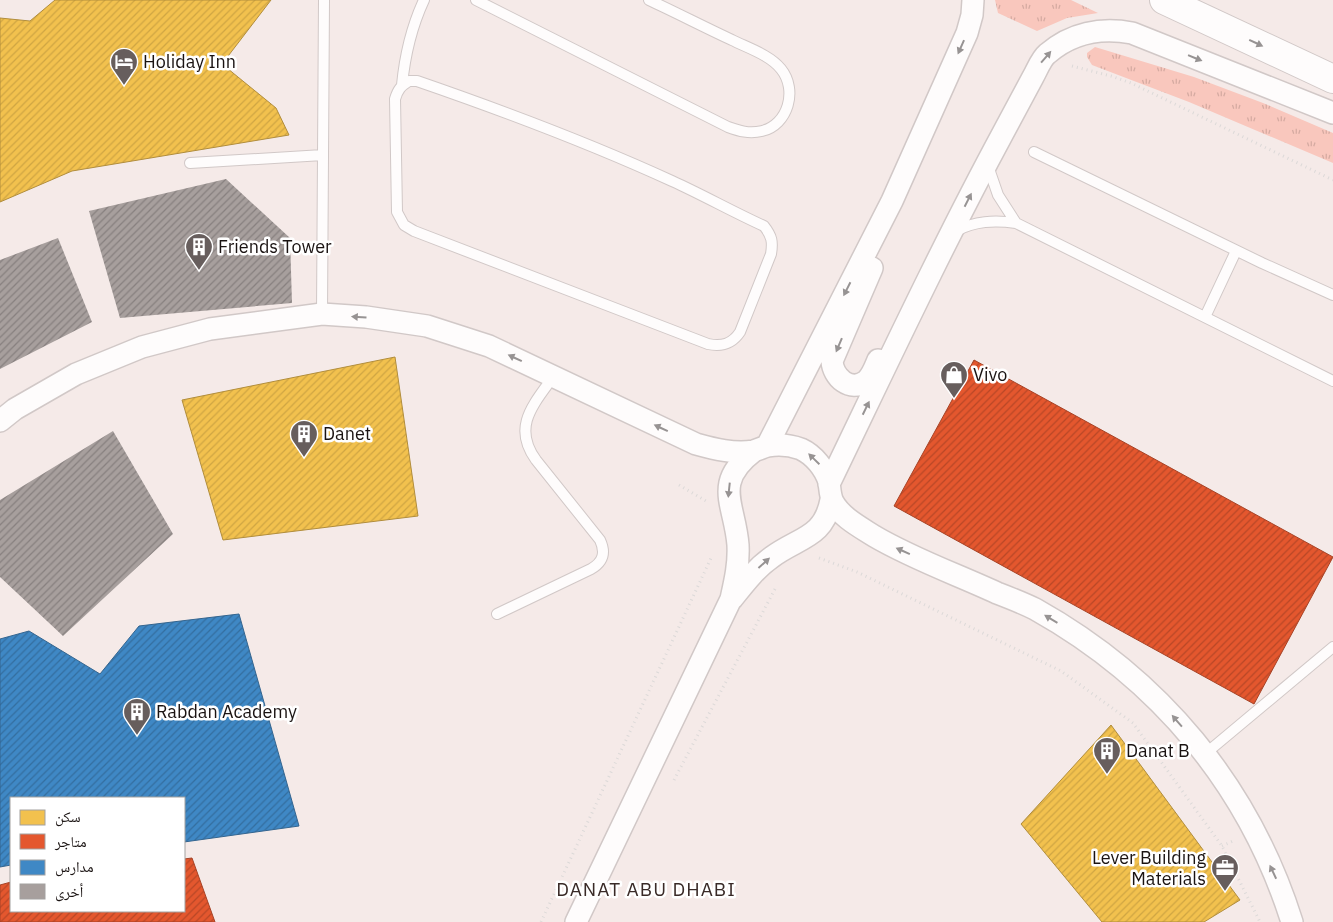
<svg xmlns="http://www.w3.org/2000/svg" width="1333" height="922" font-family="'IBM Plex Sans','Noto Naskh Arabic',sans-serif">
  <defs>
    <pattern id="grass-tufts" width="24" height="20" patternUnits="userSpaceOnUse" patternTransform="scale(1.25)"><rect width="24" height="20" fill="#f9c7bd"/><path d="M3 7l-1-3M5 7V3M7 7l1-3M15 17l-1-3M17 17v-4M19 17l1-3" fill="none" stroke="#d5aaa1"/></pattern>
    <pattern id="homes-hatch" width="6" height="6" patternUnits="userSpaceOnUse" patternTransform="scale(1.25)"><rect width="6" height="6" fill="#f2c14e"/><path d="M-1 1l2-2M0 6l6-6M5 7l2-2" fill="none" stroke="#cfa543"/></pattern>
    <pattern id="shops-hatch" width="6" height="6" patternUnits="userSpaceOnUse" patternTransform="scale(1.25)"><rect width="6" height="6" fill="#e4572e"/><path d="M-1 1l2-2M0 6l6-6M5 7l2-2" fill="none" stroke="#b84726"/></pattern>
    <pattern id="schools-hatch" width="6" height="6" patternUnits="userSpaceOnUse" patternTransform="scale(1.25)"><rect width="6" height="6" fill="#3f88c5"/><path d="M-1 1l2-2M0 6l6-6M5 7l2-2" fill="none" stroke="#346e9f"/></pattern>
    <pattern id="building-hatch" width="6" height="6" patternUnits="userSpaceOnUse" patternTransform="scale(1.25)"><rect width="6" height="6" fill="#a79f9d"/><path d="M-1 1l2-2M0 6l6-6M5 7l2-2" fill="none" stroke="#87807f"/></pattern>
  </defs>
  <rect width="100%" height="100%" fill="#f5eae8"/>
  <path fill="url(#grass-tufts)" d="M995,0H1071L1098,13L1067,18L1037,31L998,13Z
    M1095,47L1194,77L1263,103L1333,133V163L1189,102L1092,65L1087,57V53Z"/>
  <path fill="url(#homes-hatch)" stroke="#b18d3c" d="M55,0H271L222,64L276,108L289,135L72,171L0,202V18L30,21Z
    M395,357L418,516L223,540L182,400Z
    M1111,725L1240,900L1204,922H1102L1021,824Z"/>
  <path fill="url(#shops-hatch)" stroke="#a74326" d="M974,360L1333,557L1254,704L894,506Z
    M192,858L215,922H0V885L11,882V911H184V859Z"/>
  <path fill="url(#schools-hatch)" stroke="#34658f" d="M239,614L299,826L184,842V798H11V865L0,867V639L29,631L100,674L139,626Z"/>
  <path fill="url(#building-hatch)" d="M226,179L290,238L292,303L120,318L89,211Z
    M58,238L92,322L0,369V260Z
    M113,431L173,534L63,636L0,577V500Z"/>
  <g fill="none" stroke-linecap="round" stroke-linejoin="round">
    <defs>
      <path id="lane" d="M476,0L728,127C739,131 749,134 762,131C788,125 798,90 781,69C770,55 748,48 732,40C704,27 677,13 649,0
        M409,81H417C504,111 589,143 672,181C703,195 733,212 764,226C772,236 773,242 771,254L740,332C732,344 722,347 708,344L414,231L404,225L397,212L395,99C398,89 401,86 409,81Z
        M402,85C405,54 411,28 424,0
        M1034,152L1262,263L1333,295
        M190,163L323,155
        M988,166L998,195L1016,223
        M956,231C975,221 994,220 1016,223L1333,381
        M322,314L324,0
        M1205,317L1236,251
        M497,614L591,569C603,562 606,553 600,540L536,460C512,427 533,405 553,377
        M1205,754L1333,647"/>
      <path id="street" d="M872,268L832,361C833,377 850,393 866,381C872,376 875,367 878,360
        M0,421L15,409L76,374L142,347L210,329L322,314L366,317L427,326L489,346L696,444C714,449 734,454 753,451C758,450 763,447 768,446C779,444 790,445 801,449C814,455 825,469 829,482C830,489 830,496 833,502C841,517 860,527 874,536C913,559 956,574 997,593C1010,598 1023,603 1035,609C1160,679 1249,786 1292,922
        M767,446L892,201L967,33L972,15L973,0
        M829,484C886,366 941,248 1003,133C1013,114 1023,96 1033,77C1037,70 1041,59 1047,54C1071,33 1101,27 1132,33L1333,113
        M732,599C744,584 756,568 772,557C799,537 824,538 831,500
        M576,922L731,599C735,581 739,564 738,545C735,504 712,483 754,451"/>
      <path id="primary" d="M1164,0L1333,79"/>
    </defs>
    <use href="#lane" stroke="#d1c8c7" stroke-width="12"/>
    <use href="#street" stroke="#d1c8c7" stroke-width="24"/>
    <use href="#primary" stroke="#d1c8c7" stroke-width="30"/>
    <path stroke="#dcd9d8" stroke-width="3" stroke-dasharray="1 4" stroke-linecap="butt" d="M1072,66L1111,76L1131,83L1333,180
      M679,485L706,501
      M819,558L857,572L1061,671L1133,723L1222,846L1260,922
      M674,780L775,589
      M1222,846L1233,841
      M541,922L712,556"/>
    <use href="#lane" stroke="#fefcfc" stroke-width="10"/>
    <use href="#street" stroke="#fefcfc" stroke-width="21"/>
    <use href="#primary" stroke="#fefcfc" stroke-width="28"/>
  </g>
  <defs><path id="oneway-solid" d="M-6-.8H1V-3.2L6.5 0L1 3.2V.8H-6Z" transform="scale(1.25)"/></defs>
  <g fill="#979393">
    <use href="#oneway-solid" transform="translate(1256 43) rotate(25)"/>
    <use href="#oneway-solid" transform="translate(961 47) rotate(114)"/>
    <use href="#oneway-solid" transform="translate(1046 57) rotate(-49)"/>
    <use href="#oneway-solid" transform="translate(1195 58) rotate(22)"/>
    <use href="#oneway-solid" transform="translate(968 200) rotate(-63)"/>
    <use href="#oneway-solid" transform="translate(847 289) rotate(117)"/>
    <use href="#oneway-solid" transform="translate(359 317) rotate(-176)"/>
    <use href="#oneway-solid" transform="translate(839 345) rotate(113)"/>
    <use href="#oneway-solid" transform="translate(515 358) rotate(-155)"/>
    <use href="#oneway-solid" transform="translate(866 408) rotate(-64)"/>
    <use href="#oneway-solid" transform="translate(661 428) rotate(-155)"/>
    <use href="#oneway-solid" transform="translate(814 459) rotate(-136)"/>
    <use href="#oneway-solid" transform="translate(729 490) rotate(96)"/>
    <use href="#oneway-solid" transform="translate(903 551) rotate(-156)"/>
    <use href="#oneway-solid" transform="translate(764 563) rotate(-42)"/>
    <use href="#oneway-solid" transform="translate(1051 619) rotate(-149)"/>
    <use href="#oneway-solid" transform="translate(1177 721) rotate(-131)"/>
    <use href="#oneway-solid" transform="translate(1273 872) rotate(-115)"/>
  </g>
  <defs>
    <symbol id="hotel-pin" viewBox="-11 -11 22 30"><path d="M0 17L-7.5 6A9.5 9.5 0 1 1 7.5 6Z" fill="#675e5d" stroke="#fff"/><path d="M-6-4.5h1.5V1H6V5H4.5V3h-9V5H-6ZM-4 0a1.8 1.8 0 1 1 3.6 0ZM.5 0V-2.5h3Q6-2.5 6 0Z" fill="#fff"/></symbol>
    <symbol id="building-pin" viewBox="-11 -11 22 30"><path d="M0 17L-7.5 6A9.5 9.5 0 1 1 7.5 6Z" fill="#675e5d" stroke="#fff"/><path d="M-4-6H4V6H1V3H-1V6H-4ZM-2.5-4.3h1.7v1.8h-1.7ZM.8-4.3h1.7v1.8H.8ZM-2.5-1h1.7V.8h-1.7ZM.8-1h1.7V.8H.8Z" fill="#fff"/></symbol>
    <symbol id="shop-pin" viewBox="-11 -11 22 30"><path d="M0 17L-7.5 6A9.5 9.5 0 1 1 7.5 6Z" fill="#675e5d" stroke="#fff"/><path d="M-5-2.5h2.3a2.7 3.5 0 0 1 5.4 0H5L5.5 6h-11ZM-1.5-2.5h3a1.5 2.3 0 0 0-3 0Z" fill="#fff"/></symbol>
    <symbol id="office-pin" viewBox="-11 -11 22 30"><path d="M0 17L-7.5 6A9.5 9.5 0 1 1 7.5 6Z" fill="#675e5d" stroke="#fff"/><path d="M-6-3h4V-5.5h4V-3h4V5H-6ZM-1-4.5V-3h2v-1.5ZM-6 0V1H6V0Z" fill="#fff"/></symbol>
  </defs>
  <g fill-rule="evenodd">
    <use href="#hotel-pin" x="108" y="46" width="32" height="43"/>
    <use href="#building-pin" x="183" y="231" width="32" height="43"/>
    <use href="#shop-pin" x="938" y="359" width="32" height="43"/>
    <use href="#building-pin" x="288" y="418" width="32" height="43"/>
    <use href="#building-pin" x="121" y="696" width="32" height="43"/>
    <use href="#building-pin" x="1091" y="735" width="32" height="43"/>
    <use href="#office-pin" x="1209" y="852" width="32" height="43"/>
  </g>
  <g text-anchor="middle" stroke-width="5" stroke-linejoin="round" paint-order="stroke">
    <g font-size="18" fill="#1a1312" stroke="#fff" text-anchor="start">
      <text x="143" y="68">Holiday Inn</text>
      <text x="218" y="253">Friends Tower</text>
      <text x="973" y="381">Vivo</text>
      <text x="323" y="440">Danet</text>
      <text x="156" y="718">Rabdan Academy</text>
      <text x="1126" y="757">Danat B</text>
      <text x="1206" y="864" text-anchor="end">Lever Building<tspan x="1206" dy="21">Materials</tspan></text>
    </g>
    <g font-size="19" letter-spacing="1" fill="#392a27" stroke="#fff">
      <text x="646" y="896">DANAT ABU DHABI</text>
    </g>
  </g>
  <rect x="10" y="797" width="175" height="115" fill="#ffffff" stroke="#a3a1a0"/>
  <rect x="20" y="810" width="25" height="15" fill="#f2c14e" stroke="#a3a1a0"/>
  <text x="55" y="822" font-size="15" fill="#1a1312">سكن</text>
  <rect x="20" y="834" width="25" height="15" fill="#e4572e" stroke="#a3a1a0"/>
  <text x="55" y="847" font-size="15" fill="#1a1312">متاجر</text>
  <rect x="20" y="860" width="25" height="15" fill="#3f88c5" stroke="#a3a1a0"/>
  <text x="55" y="872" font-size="15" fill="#1a1312">مدارس</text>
  <rect x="20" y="884" width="25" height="15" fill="#a79f9d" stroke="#a3a1a0"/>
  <text x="55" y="897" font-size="15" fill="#1a1312">أخرى</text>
</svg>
